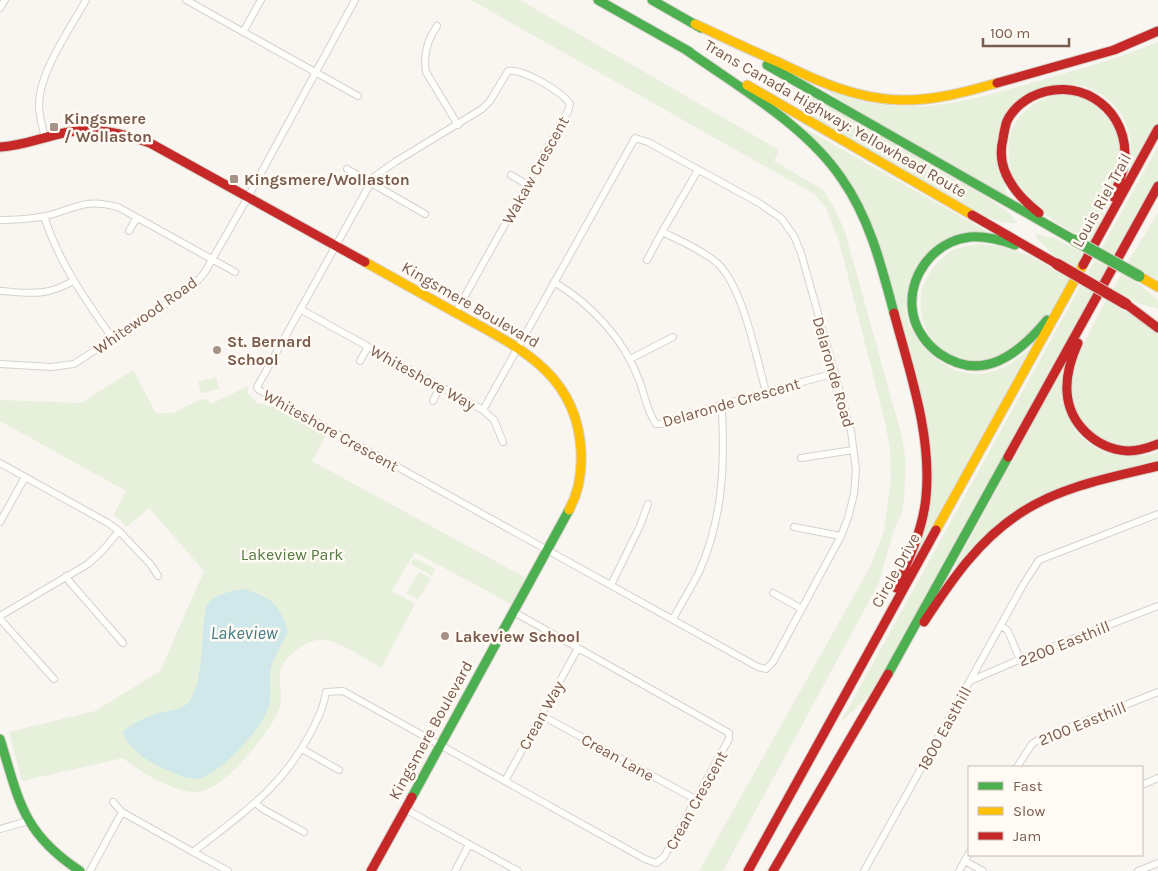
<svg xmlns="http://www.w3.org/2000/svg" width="1158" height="871" font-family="Karla,sans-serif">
  <rect width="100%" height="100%" fill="#f9f5f0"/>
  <path fill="#e7f0db" d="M471,0H520L779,150L774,161L823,190L836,211L845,232L902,437L906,461L904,502L902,513L894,529L879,583L723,871H699L870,567L884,531L891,478L890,449L885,422L839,241L826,208L814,194Z
    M1158,42V124L1130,175C1131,161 1132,147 1129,133C1124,106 1095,84 1068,84C1057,84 1032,95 1020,99L997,160L1008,197L854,109L824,89C906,122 962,102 1042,80C1082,68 1120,58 1158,42Z
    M1067,93L1096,103L1112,119L1121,144L1116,188L1091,243C1064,228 1038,212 1018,188C1012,180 1010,168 1009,159C1004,120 1031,98 1067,93Z
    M811,96L988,198L1008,212L1017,223L1001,222L985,216L801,112Z
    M799,125L988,232L940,244C932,259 923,273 914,287C912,291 907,296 906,301C903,314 911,330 918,340C941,371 975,384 1010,364C1016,360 1022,355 1029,350L919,549C927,516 935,482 931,448C930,438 927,428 925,417L874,231Z
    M1158,146V182L1117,258L1101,249Z
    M1158,213V280L1127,263Z
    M1037,234L1055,238L1084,254L1077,269L1053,255L1035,236Z
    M980,244C1017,246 1040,261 1071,279C1058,300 1040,331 1020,346C1015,349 1009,351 1003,354C998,356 991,360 986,361C933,372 901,305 934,267C939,261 945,255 951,251C960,247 970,245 980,244Z
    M1095,260L1110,268L1102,283L1087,274Z
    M1121,274L1140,285L1158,300V309L1140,304L1113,289Z
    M1081,285L1097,294L873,692L840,723Z
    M1106,300L1158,331V442L1138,449L1105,442L1085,426L1077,413L1073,400L1072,383L1074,367L1083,345Z
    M133,370L156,413H173L202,399L208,400L211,404L248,386V394L257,403L271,406L326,435L312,461L526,578L511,604L415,552L392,591L415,604L381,668C365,659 336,638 319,640C305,641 283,657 280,672C278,685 284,697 279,710C268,734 225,789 198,792C176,794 140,772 123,758L22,781L9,732L95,711L160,671L204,571L149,508L126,527L121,520L113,516L126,491L0,421V400L81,403Z
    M1062,371C1062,384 1061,397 1065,409C1078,450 1119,465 1158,452V460L1056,491L957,567L955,566Z
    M216,377L219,389L201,393L198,382Z
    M414,558L435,569L432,576L411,564Z
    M419,572L431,578L418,600L406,593Z"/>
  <path fill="#d0e8ea" d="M243,589C271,597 279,603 288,631C283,643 271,661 270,673C269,687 273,698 267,711C259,731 219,776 197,779C187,779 173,773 164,769C149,762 127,749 123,732C133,722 146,717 160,713C173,709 185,711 192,697C203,676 201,645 204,622C205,616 205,608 208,603C215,594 232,591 243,589Z"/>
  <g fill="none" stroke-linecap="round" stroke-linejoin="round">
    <defs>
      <path id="street" d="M186,0L358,96
        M0,8L5,0
        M437,26C427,40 423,54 426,72L458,125
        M243,32L261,0
        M45,139C43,128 39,117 39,105C39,72 70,29 86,0
        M347,169L425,214
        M698,170L662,232C680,240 701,250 716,262C743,285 756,357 766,392
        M511,175L526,184
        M44,216C59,263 85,299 113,339
        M0,220C15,220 31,219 46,216C78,208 83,198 118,207L235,272
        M129,231L136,219
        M647,260L662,232
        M554,282C591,304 624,339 639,380C645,395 647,412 656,424H664L669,420L834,373
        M0,291C31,293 45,297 73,281
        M300,309L483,410L635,138L648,142L759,203L781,218L794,236L801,253L851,431L856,470L854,494L848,518L841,536L773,662L766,669L758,667L259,390L257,387L261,380L374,177L395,162L482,109L490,101L508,71C523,68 562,92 570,104L568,111L456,312
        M630,359L673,337
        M360,361L368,347
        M0,364L51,367L74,364L193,286L205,272L248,197L355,0
        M433,401L440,387
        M483,410L494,420L503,442
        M801,458L853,450
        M0,463L108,523L119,531L103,550L88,564L0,616
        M0,522L25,477
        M794,527L841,536
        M119,531L151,565L158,576
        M66,576L69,581L123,643
        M611,585L640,526L648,504
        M773,593L802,609
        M0,619L54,679
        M673,619C681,604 691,588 699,572C722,521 725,468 722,412L719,405
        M1001,625L1008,631L1020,660
        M970,681L1028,656L1158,606
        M541,715L695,799
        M302,749L339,770
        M1017,767L1032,744L1040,739L1158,692
        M505,781L578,648
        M1142,785L1158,778
        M113,802L122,812
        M256,803L261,808L304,832
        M405,809L518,871
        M0,829L28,821
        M193,852L228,871
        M965,861L983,871
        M90,871L122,812L193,852C242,814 282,788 311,732C318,718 324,707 326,692L343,691L645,859L656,863L664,857L729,739V733L514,612
        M455,871L469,845
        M864,871L1023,585L1039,560L1158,514
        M959,871L969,853
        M1138,871L1158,863"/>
      <path id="fast" d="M598,0L690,52
        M652,0L701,28
        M685,49C738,87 806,125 842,179C870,219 882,268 894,313
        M767,65L1074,240
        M1015,245C1001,240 986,236 970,237C933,241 906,278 913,314C916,330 927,345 940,354C983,383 1019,354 1047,320
        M888,674L1008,457
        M0,739C19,800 22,833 80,871
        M412,797L569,510"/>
      <path id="slow" d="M695,24C723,37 750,50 778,62C817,81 856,99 900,100C933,101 966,92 997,83
        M747,85L972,215
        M365,262C396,279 427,297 458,314C518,347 577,373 581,451C582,471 579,492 569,510
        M1139,276L1158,287
        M936,530L1083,265"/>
      <path id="jam" d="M997,83L1114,50L1158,31
        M0,147C24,146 45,136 69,132C97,127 124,134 150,143L365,262
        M1039,213C1016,195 995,170 1003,139C1004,133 1005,126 1007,121C1012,111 1022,102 1031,97C1075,75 1124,104 1125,153C1125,168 1119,184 1113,197
        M972,215L1057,264
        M1083,265L1158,129
        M1126,304L1158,328
        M894,313C910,373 932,435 926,497C923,529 909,559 896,588
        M1078,343C1071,358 1066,375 1067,392C1069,424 1096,449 1128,451C1139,451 1148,448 1158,444
        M1008,457L1158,186
        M924,622C951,581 979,539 1022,512C1062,486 1112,477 1158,466
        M371,871L412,797
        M748,871L936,530
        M773,871L888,674"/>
    </defs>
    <use href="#street" stroke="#d7d1cb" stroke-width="8"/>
    <use href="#fast" stroke="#d9d2cb" stroke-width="11"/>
    <use href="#slow" stroke="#d9d2cb" stroke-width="11"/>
    <use href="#jam" stroke="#d9d2cb" stroke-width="11"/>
    <use href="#street" stroke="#fefefd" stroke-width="6"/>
    <use href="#fast" stroke="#4caf50" stroke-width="9"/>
    <use href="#slow" stroke="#ffc107" stroke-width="9"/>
    <use href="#jam" stroke="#c62828" stroke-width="9"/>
    <defs>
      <path id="fast-bridge" d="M1074,240L1139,276"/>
      <path id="jam-bridge" d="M1057,264L1126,304"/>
    </defs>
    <use href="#fast-bridge" stroke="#dad1cc" stroke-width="13" stroke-linecap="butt"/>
    <use href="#jam-bridge" stroke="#dad1cc" stroke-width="13" stroke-linecap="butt"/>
    <use href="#fast-bridge" stroke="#4caf50" stroke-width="11"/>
    <use href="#jam-bridge" stroke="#c62828" stroke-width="11"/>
  </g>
  <g fill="#a69286" stroke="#fffaf3" stroke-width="2">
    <rect x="49" y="122" width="10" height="10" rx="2.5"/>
    <rect x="229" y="174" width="10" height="10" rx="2.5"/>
    <circle cx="217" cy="350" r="5"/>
    <circle cx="445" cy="636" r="5"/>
  </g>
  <g text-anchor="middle" stroke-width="5" stroke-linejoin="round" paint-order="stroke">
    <g font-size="16" font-weight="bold" fill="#7a5c4d" stroke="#fffaf3" text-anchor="start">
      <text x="64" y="124">Kingsmere<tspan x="64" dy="18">/ Wollaston</tspan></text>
      <text x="244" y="185">Kingsmere/Wollaston</text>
      <text x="227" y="347">St. Bernard<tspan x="227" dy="18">School</tspan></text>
      <text x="455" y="642">Lakeview School</text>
    </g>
    <g font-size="16" fill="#7a5c4d" stroke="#fffaf3">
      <text transform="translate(836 118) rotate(30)" y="6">Trans Canada Highway: Yellowhead Route</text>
      <text transform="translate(535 170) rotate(-61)" y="6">Wakaw Crescent</text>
      <text transform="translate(1101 200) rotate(-61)" y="6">Louis Riel Trail</text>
      <text transform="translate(471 304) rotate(30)" y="6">Kingsmere Boulevard</text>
      <text transform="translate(145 315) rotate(-35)" y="6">Whitewood Road</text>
      <text transform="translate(834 372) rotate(74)" y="6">Delaronde Road</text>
      <text transform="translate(423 377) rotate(29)" y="6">Whiteshore Way</text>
      <text transform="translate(731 402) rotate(-16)" y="6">Delaronde Crescent</text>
      <text transform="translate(331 430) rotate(29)" y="6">Whiteshore Crescent</text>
      <text transform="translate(895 570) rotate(-61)" y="6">Circle Drive</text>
      <text transform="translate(1064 643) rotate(-22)" y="6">2200 Easthill</text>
      <text transform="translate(541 715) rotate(-61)" y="6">Crean Way</text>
      <text transform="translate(1082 723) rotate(-22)" y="6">2100 Easthill</text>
      <text transform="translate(944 728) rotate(-61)" y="6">1800 Easthill</text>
      <text transform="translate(430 730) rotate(-61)" y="6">Kingsmere Boulevard</text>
      <text transform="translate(618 757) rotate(29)" y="6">Crean Lane</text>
      <text transform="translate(696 800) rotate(-61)" y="6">Crean Crescent</text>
    </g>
    <g font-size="16" fill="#537a41" stroke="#fffaf3">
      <text x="292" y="560">Lakeview Park</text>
    </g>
    <g font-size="18" font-style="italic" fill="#437c86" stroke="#fffaf3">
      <text x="244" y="639">Lakeview</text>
    </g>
  </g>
  <rect x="968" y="766" width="175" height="90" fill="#fffaf3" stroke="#cabbb1"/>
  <rect x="978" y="782" width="25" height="8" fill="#4caf50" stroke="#cabbb1"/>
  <text x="1013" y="791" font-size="15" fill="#7a5c4d">Fast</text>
  <rect x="978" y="807" width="25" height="8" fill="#ffc107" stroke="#cabbb1"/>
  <text x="1013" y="816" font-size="15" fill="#7a5c4d">Slow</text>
  <rect x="978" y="832" width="25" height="8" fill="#c62828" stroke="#cabbb1"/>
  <text x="1013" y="841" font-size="15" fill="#7a5c4d">Jam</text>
  <path d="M983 38v8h86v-8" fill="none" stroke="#7a5c4d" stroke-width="2.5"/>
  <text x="990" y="38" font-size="15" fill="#7a5c4d" stroke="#fffaf3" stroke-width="4" paint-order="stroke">100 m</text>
</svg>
